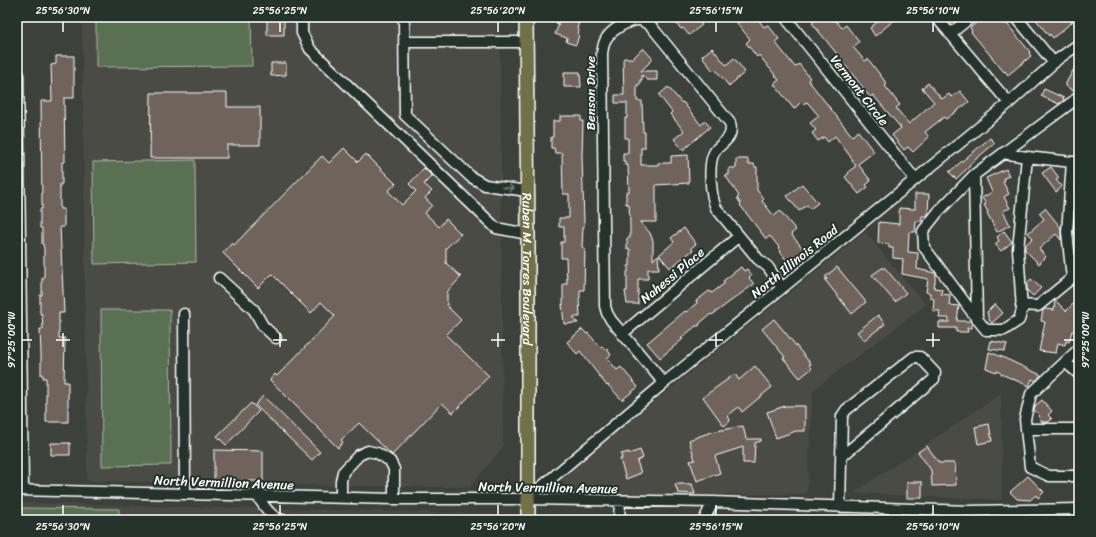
<svg xmlns="http://www.w3.org/2000/svg" width="1096" height="537" font-family="Sriracha,sans-serif">
  <rect width="100%" height="100%" fill="#3c413b"/>
  <filter id="ink" filterUnits="userSpaceOnUse"><feTurbulence type="fractalNoise" baseFrequency=".025" numOctaves="2"/><feDisplacementMap in="SourceGraphic" scale="8" xChannelSelector="R" yChannelSelector="G"/><feConvolveMatrix kernelMatrix="1 2 1 2 8 2 1 2 1" color-interpolation-filters="sRGB"/></filter>
  <g filter="url(#ink)">
    <path fill="#4b4b45" d="M82,17H500L503,447L470,487L348,486L87,481Z
      M865,232L926,305L813,390L807,494L574,495L565,491L562,476Z
      M1001,394L1002,500L853,493Z
      M17,503L494,514L496,520H17Z"/>
    <path fill="#5a6f52" stroke="#acb7a8" d="M96,17H251L252,66L96,67Z
      M195,160L196,262L94,264L93,162Z
      M101,310H170L171,465L102,466Z
      M17,508L119,509V520H17Z"/>
    <path fill="#6f635c" stroke="#fff" d="M267,17H278V20H284V35H267Z
      M558,17H565L579,22L577,29L579,30L578,35H579L576,45L566,42L567,38L555,34L559,24L556,23Z
      M673,17H696L702,25L689,35L683,28L681,29L675,22L677,21Z
      M745,17H756L764,27L768,25L779,39L775,42L795,67L799,64L810,78L808,80L852,136L858,131L874,152L858,164L871,181L866,185L868,187L859,194L845,177L849,173L848,172L856,166L852,161L853,160L835,136L828,142L824,137L818,141L812,133L816,130L810,123L819,116L807,102L803,104L801,102L794,109L774,84L779,80L759,55L757,57L746,43L750,39L737,23Z
      M819,17H829L833,21L835,20L842,28L846,25L859,42L853,47L865,61L868,59L887,84L885,86L900,105L896,108L909,124L934,102L922,88L928,83L942,99L949,94L952,97L960,91L969,102L946,119L944,117L925,132L929,137L913,152L908,147L904,150L892,135L901,128L873,95L870,97L846,66L841,70L836,64L841,59L812,23Z
      M883,17H898L875,36L870,28Z
      M983,17H999L1002,20L1003,19L1030,52L1029,53L1031,56L1008,75L1005,71L1004,72L971,32L972,31L970,28Z
      M1034,17H1078L1053,38L1050,34L1049,36Z
      M643,48L653,59L641,71H657V80H647L642,75V80H640V85H637V101H642L643,132H645V148H641V165H658V163H671V156L688,155L689,183L656,185V222H640L650,233L653,241V260L658,255L659,269H648V279H638V304H627L625,291H627V272H628V266H630V249H627V238H630V224L629,204H626V192H629L628,165H625V161H623V153H628V138H625V118H627V103H615V95H624L623,60L624,58H633Z
      M712,48L726,65L734,58L745,72L729,86L715,69L713,71L702,56Z
      M56,56H74V98H64L65,162H62V184H60V209H64V227H60L64,313H59V338H65L64,382H68V422H46V378H43V375H41V354L40,329H43L42,314H40V295H42V278H44V249L43,244H42V228H40V209H42L41,101H52L51,65L56,64Z
      M1079,60V82L1073,91L1066,86V83Z
      M271,63H286V75L271,76Z
      M564,72H580L581,87H564Z
      M668,87L682,103L683,102L701,125L705,121L710,127L683,150L674,139L684,131L670,114L672,112L659,95Z
      M1044,89L1064,98L1063,101L1059,104L1041,96Z
      M151,93H227V107H260V145H227V158H150Z
      M560,116H581V121H583L582,156L584,222V227H583L582,247L585,249L584,290H580V298H579L580,317H573L578,323L564,324L562,304L563,305V284H567L566,258H561V242H564V227H559V218H569V194H563L562,153H555L554,148H551V137H553V121H560Z
      M990,138L995,143L969,165L970,166L956,179L949,172Z
      M344,148L358,162L366,154L396,184L388,191L402,205L416,191L409,184L424,168L432,176L424,184L432,191L425,198L432,205L425,213L439,227L446,219L461,234L446,248V263L461,277L447,292V306L461,320L446,335L489,376L453,413L442,403L392,455L359,423L341,440L343,442L338,448L270,380L275,374L277,376L335,316L321,302L311,313L272,274L258,288L223,253L232,243L234,245L322,156L329,163Z
      M736,159H748V164H754L755,167H757V190L764,199L762,201L774,216L780,211L796,230L791,234L804,250L788,262L780,252L781,251L778,248L779,247L770,236L766,239L740,205L741,204L737,198L739,196L725,175H729V168H736Z
      M1051,167L1059,178L1056,180L1062,187L1056,192L1042,173Z
      M1006,169L1009,176L1004,178L1005,181L1003,182L1009,194L1004,197L1010,208L1003,211L1010,225L997,232L987,213L988,212L984,205L986,204L982,198L992,192L986,178Z
      M802,184L818,203L810,209L807,205L799,211L787,196Z
      M915,194H929L928,214L927,216H922V221H916L915,232H909L908,252L918,253L917,269L935,273L936,275L934,288L942,289L941,294L950,295L949,305L959,306L957,321H971L972,323V328H967L968,332H956V328H939V322H949V318H939L940,311H933L934,299L930,298V293L926,292L928,279L902,274L903,259L893,258V248H889V244L878,243L879,222L899,224V208L915,209Z
      M1045,208L1061,228V240L1056,234L1039,249L1046,257L1039,264L1025,250V245L1033,238L1028,233L1044,219L1039,213Z
      M1079,212V239L1074,234V232L1075,218Z
      M684,228L696,244L691,248L693,250L670,268L659,255L674,242L671,238Z
      M1004,231L1012,242L1001,251L995,244L999,241L997,237Z
      M741,267L744,271L747,269L752,275L749,278L754,284L712,315L711,314L700,323L699,326H696L681,338L683,339L660,358L647,343L685,311L686,312L697,303L696,301L709,291L712,293L725,283L723,281Z
      M837,267L866,302L852,314L825,280L827,279L825,277Z
      M882,268H885L906,293L895,302L872,275Z
      M1031,279L1041,288L1033,296L1027,290V283Z
      M1079,298V332L1072,331L1069,342L1066,341L1065,345L1058,343L1056,353L1039,351L1045,322L1041,321L1043,310L1045,309L1054,310L1055,300L1066,311Z
      M995,304L1003,313L992,323L989,320L987,312Z
      M878,315L885,324L864,340L857,332Z
      M774,319L811,364L809,365L812,368L800,378L783,358L785,357L762,329Z
      M582,329L587,334L588,333L600,347L602,346L605,350L607,349L611,355L607,358L617,370L621,367L638,387L622,400L608,385L607,386L580,351L577,354L567,342Z
      M991,341L1007,344L1005,351L989,349Z
      M989,352L1002,357L1041,375L1036,381L1032,379L1029,386L1001,374L998,371L996,372L986,368Z
      M755,366L772,387L742,412L739,407L728,415L730,421L724,426L703,397L735,374L739,380Z
      M263,396L320,452L312,460L255,405Z
      M1042,400L1052,411L1048,415L1052,419L1048,422H1042L1038,418L1040,416L1034,410L1035,406Z
      M251,403L259,411L226,445L217,436Z
      M785,406H805V431H796L776,438L767,412Z
      M989,424L992,441L978,444L975,427Z
      M743,426L746,439H761V441L755,443L754,463H743V447L715,456L720,473L697,481L690,461L695,460L689,440L711,432Z
      M51,443H70V455H51Z
      M927,446L939,463H955L956,485L932,486L931,470L918,452Z
      M214,450L263,451V481H214Z
      M640,450L643,458L637,461L641,473L626,479L620,459H622L621,454L629,452V454Z
      M1028,476L1044,492L1038,498L1036,495L1030,500L1017,499L1010,492Z
      M907,482H922V498H907Z
      M675,484H692L695,494L678,493Z"/>
    <g fill="none" stroke-linecap="round" stroke-linejoin="round">
      <defs>
        <path id="minor" d="M302,17V33L310,49L496,228L528,234
          M404,17L405,115L471,177L485,185L527,191
          M785,17L915,179
          M936,17L1009,103
          M1016,17L1054,63
          M950,34L971,17
          M404,42H526
          M18,72L23,490
          M1003,153L1027,157L1018,249L1022,310L1019,320L1004,330H986L977,319L974,175L1079,97
          M1027,157L1072,162
          M974,175L938,212L923,231L924,247L977,319
          M219,278L254,310L263,326L276,338
          M1021,305L1038,306L1072,278L1067,232L1072,162H1079
          M184,314L185,493
          M622,334L739,236
          M1079,349L1031,394L1025,419L1030,467L1049,476H1079
          M1065,362L1079,374
          M664,383L611,320L607,313L605,306L602,53C603,49 603,45 605,41C609,31 629,19 640,20C644,21 647,24 651,26L730,123C734,139 723,141 715,151C707,163 711,196 716,208L758,259L768,267L782,288
          M1026,429H1079
          M17,490L394,499H527L713,502L969,511L1079,509
          M257,496C264,505 271,519 283,520
          M341,498V481L343,472L359,455L368,451L377,453L390,461L394,469V499
          M527,499L664,383L782,288L1009,103L1058,59L1079,44
          M840,507L842,416L846,410L914,357H920L935,373L934,379L841,457
          M1075,509L1076,520
          M619,520L620,501
          M704,520L713,502"/>
        <g id="major">
          <path id="s1" d="M526,17L528,234V520"/>
        </g>
      </defs>
      <use href="#minor" stroke="#fff" stroke-width="13"/>
      <use href="#major" stroke="#fff" stroke-width="16"/>
      <use href="#minor" stroke="#26332d" stroke-width="10"/>
      <use href="#major" stroke="#71704a" stroke-width="13"/>
    </g>
    <defs><path id="oneway-shaft" d="M-6 0H5M1.5-3L5.5 0L1.5 3" fill="none" stroke-width="1.6" stroke-linecap="round" stroke-linejoin="round"/></defs>
    <use stroke="#727a76" href="#oneway-shaft" transform="translate(508 188) rotate(7)"/>
  </g>
  <path fill="none" stroke="#fff" stroke-width="1.5" d="M63,22V32M280,22V32M498,22V32M716,22V32M933,22V32M63,333V347M280,333V347M498,333V347M716,333V347M933,333V347M22,340H32M56,340H70M273,340H287M491,340H505M709,340H723M926,340H940M1064,340H1074M63,505V515M280,505V515M498,505V515M716,505V515M933,505V515"/>
  <g text-anchor="middle" stroke-width="4" stroke-linejoin="round" paint-order="stroke">
    <g font-size="13" fill="#fff" stroke="#26332d">
      <text transform="translate(860 90) rotate(52)" y="5">Vermont Circle</text>
      <text transform="translate(590 93) rotate(-90)" y="5">Benson Drive</text>
      <text transform="translate(794 261) rotate(-39)" y="5">North Illinois Road</text>
      <text dy="5" stroke="none"><textPath href="#s1" startOffset="252">Ruben M. Torres Boulevard</textPath></text>
      <text transform="translate(672 275) rotate(-40)" y="5">Nahessi Place</text>
      <text transform="translate(224 482) rotate(2)" y="5">North Vermillion Avenue</text>
      <text transform="translate(548 487) rotate(1)" y="5">North Vermillion Avenue</text>
    </g>
  </g>
  <rect width="1096" height="537" fill="none" stroke="#26332d" stroke-width="44"/>
  <rect x="22" y="22" width="1052" height="493" fill="none" stroke="#fff" stroke-width="1.5"/>
  <g font-size="10" text-anchor="middle" fill="#fff">
    <text x="63" y="14">25°56'30"N</text>
    <text x="280" y="14">25°56'25"N</text>
    <text x="498" y="14">25°56'20"N</text>
    <text x="716" y="14">25°56'15"N</text>
    <text x="933" y="14">25°56'10"N</text>
    <text transform="translate(1085 340) rotate(-90)" y="4">97°25'00"W</text>
    <text transform="translate(11 340) rotate(-90)" y="4">97°25'00"W</text>
    <text x="63" y="530">25°56'30"N</text>
    <text x="280" y="530">25°56'25"N</text>
    <text x="498" y="530">25°56'20"N</text>
    <text x="716" y="530">25°56'15"N</text>
    <text x="933" y="530">25°56'10"N</text>
  </g>
</svg>
